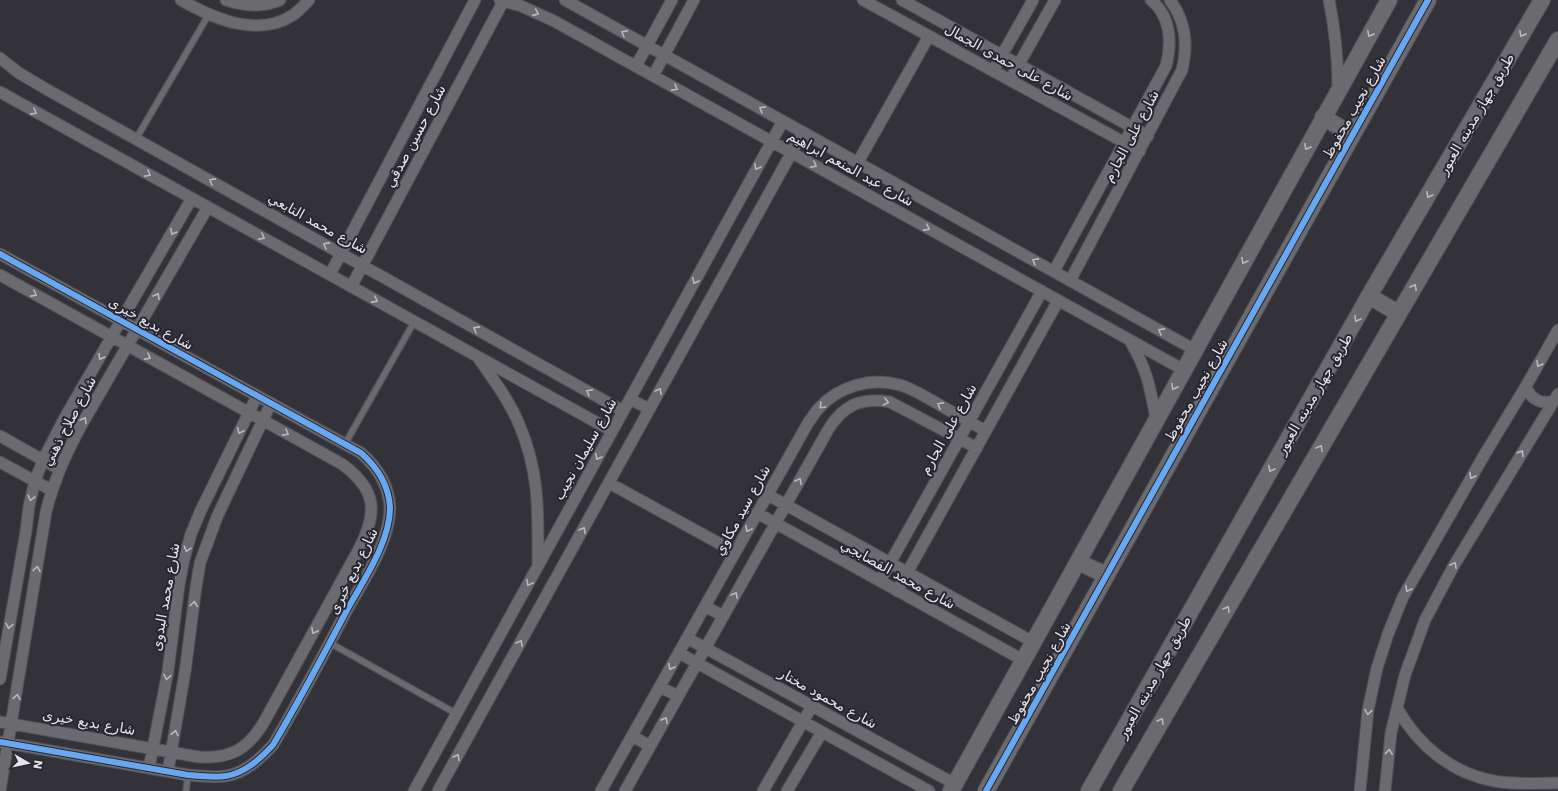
<svg xmlns="http://www.w3.org/2000/svg" width="1558" height="791" font-family="'DejaVu Sans',Cairo,sans-serif">
  <rect width="100%" height="100%" fill="#333238"/>
  <g fill="none" stroke-linecap="round" stroke-linejoin="round">
    <defs>
      <path id="lane" d="M136,139L209,14
        M345,444L414,322
        M330,643L457,714
        M186,791L188,775"/>
      <path id="street" d="M181,0C214,19 258,38 293,15C299,11 304,5 309,0
        M226,0C244,6 262,8 280,0
        M500,0L521,6L554,21L1184,370
        M565,0L1195,350
        M863,0L1140,151
        M902,0L1148,136
        M1329,0C1335,30 1338,58 1338,89
        M0,58L19,73L46,89L623,411
        M636,66L672,0
        M993,71L1033,0
        M653,76L694,0
        M1010,80L1055,0
        M0,92L612,431
        M858,162L929,36
        M0,254L361,453C377,467 389,485 390,508C390,542 363,581 347,610C323,656 299,701 273,745C260,759 245,773 226,776C214,778 200,776 188,775L0,742
        M1054,271L1166,66C1172,43 1171,16 1151,0
        M330,274L475,0
        M0,275L342,464C377,490 378,512 359,549L264,722C248,749 231,759 199,757L0,722
        M1070,281L1182,70C1188,44 1186,22 1170,0
        M351,287L504,0
        M1130,341C1147,369 1150,387 1156,419
        M479,359C493,379 509,400 519,424C540,473 538,513 538,565
        M1526,386C1530,399 1541,405 1554,401
        M630,399L649,409
        M0,436L59,469
        M0,462L51,490
        M609,483L735,552
        M768,495L1033,642
        M757,513L1023,660
        M880,581L1042,291
        M897,591L1058,301
        M705,606L723,616
        M687,638L955,784
        M679,653L929,791
        M0,679L26,531L29,506L35,481L43,460L64,419L192,198
        M660,687L678,696
        M1397,708C1418,745 1451,773 1494,781C1515,785 1537,783 1558,783
        M632,736L650,746
        M149,768L168,671L179,585L184,559L191,534L201,510L257,396
        M168,771L185,672L196,587L200,563L217,517L271,403
        M0,791L46,512C54,479 66,453 82,424L208,207
        M414,791L783,121
        M438,791L803,132
        M601,791L808,423C812,418 815,412 819,408C839,386 871,377 900,385C911,388 922,395 933,401C950,411 968,421 986,431
        M625,791L828,430C843,405 861,397 890,402L977,448
        M763,791L812,706
        M787,791L822,732
        M1360,791L1368,710L1377,668L1388,634L1403,597L1486,452L1526,386L1558,330
        M1385,791L1391,733L1397,708L1405,675L1425,620L1453,567L1558,394"/>
      <path id="secondary" d="M1323,117L1352,135
        M1369,296L1398,313
        M1078,562L1106,575
        M951,791L1389,0
        M986,791L1428,0
        M1089,791L1369,296L1542,0
        M1121,791L1558,40"/>
    </defs>
    <use href="#lane" stroke="#504f54" stroke-width="8"/>
    <use href="#street" stroke="#504f54" stroke-width="13"/>
    <use href="#secondary" stroke="#504f54" stroke-width="18"/>
    <use href="#lane" stroke="#6b6a6f" stroke-width="5.5"/>
    <use href="#street" stroke="#6b6a6f" stroke-width="11"/>
    <use href="#secondary" stroke="#6b6a6f" stroke-width="16"/>
    <defs>
      <path id="cycleway" d="M0,254L361,453C377,467 389,485 390,508C390,542 363,581 347,610C323,656 299,701 273,745C260,759 245,773 226,776C214,778 200,776 188,775L0,742
        M986,791L1428,0"/>
    </defs>
    <use href="#cycleway" stroke="#282630" stroke-width="8"/>
    <use href="#cycleway" stroke="#66a8f1" stroke-width="6"/>
  </g>
  <defs><path id="oneway-chevron" d="M-2-3.5L2.5 0L-2 3.5" fill="none" stroke-width="1.6" stroke-linecap="round" stroke-linejoin="round"/></defs>
  <g stroke="#bab9bf">
    <use href="#oneway-chevron" transform="translate(536 13) rotate(24)"/>
    <use href="#oneway-chevron" transform="translate(624 33) rotate(-151)"/>
    <use href="#oneway-chevron" transform="translate(1370 34) rotate(119)"/>
    <use href="#oneway-chevron" transform="translate(1522 34) rotate(120)"/>
    <use href="#oneway-chevron" transform="translate(675 88) rotate(29)"/>
    <use href="#oneway-chevron" transform="translate(762 109) rotate(-151)"/>
    <use href="#oneway-chevron" transform="translate(34 112) rotate(29)"/>
    <use href="#oneway-chevron" transform="translate(1307 147) rotate(119)"/>
    <use href="#oneway-chevron" transform="translate(814 165) rotate(29)"/>
    <use href="#oneway-chevron" transform="translate(757 167) rotate(119)"/>
    <use href="#oneway-chevron" transform="translate(148 174) rotate(29)"/>
    <use href="#oneway-chevron" transform="translate(212 181) rotate(-151)"/>
    <use href="#oneway-chevron" transform="translate(1429 195) rotate(120)"/>
    <use href="#oneway-chevron" transform="translate(927 228) rotate(29)"/>
    <use href="#oneway-chevron" transform="translate(173 232) rotate(120)"/>
    <use href="#oneway-chevron" transform="translate(262 237) rotate(29)"/>
    <use href="#oneway-chevron" transform="translate(326 245) rotate(-151)"/>
    <use href="#oneway-chevron" transform="translate(1035 261) rotate(-151)"/>
    <use href="#oneway-chevron" transform="translate(1244 261) rotate(119)"/>
    <use href="#oneway-chevron" transform="translate(695 281) rotate(119)"/>
    <use href="#oneway-chevron" transform="translate(1414 287) rotate(-60)"/>
    <use href="#oneway-chevron" transform="translate(34 294) rotate(29)"/>
    <use href="#oneway-chevron" transform="translate(157 296) rotate(-60)"/>
    <use href="#oneway-chevron" transform="translate(375 300) rotate(29)"/>
    <use href="#oneway-chevron" transform="translate(1357 319) rotate(119)"/>
    <use href="#oneway-chevron" transform="translate(476 329) rotate(-151)"/>
    <use href="#oneway-chevron" transform="translate(1161 331) rotate(-151)"/>
    <use href="#oneway-chevron" transform="translate(101 357) rotate(121)"/>
    <use href="#oneway-chevron" transform="translate(148 357) rotate(29)"/>
    <use href="#oneway-chevron" transform="translate(1539 364) rotate(120)"/>
    <use href="#oneway-chevron" transform="translate(1174 387) rotate(119)"/>
    <use href="#oneway-chevron" transform="translate(659 391) rotate(-61)"/>
    <use href="#oneway-chevron" transform="translate(589 392) rotate(-151)"/>
    <use href="#oneway-chevron" transform="translate(886 402) rotate(13)"/>
    <use href="#oneway-chevron" transform="translate(940 405) rotate(-151)"/>
    <use href="#oneway-chevron" transform="translate(822 406) rotate(135)"/>
    <use href="#oneway-chevron" transform="translate(84 420) rotate(-59)"/>
    <use href="#oneway-chevron" transform="translate(240 431) rotate(116)"/>
    <use href="#oneway-chevron" transform="translate(286 433) rotate(29)"/>
    <use href="#oneway-chevron" transform="translate(1320 448) rotate(-60)"/>
    <use href="#oneway-chevron" transform="translate(1521 453) rotate(-58)"/>
    <use href="#oneway-chevron" transform="translate(598 457) rotate(119)"/>
    <use href="#oneway-chevron" transform="translate(1271 469) rotate(119)"/>
    <use href="#oneway-chevron" transform="translate(1472 476) rotate(120)"/>
    <use href="#oneway-chevron" transform="translate(799 481) rotate(-61)"/>
    <use href="#oneway-chevron" transform="translate(31 498) rotate(104)"/>
    <use href="#oneway-chevron" transform="translate(748 529) rotate(119)"/>
    <use href="#oneway-chevron" transform="translate(583 530) rotate(-61)"/>
    <use href="#oneway-chevron" transform="translate(187 549) rotate(106)"/>
    <use href="#oneway-chevron" transform="translate(1454 565) rotate(-60)"/>
    <use href="#oneway-chevron" transform="translate(37 569) rotate(-81)"/>
    <use href="#oneway-chevron" transform="translate(529 583) rotate(119)"/>
    <use href="#oneway-chevron" transform="translate(1408 589) rotate(119)"/>
    <use href="#oneway-chevron" transform="translate(735 595) rotate(-61)"/>
    <use href="#oneway-chevron" transform="translate(194 604) rotate(-83)"/>
    <use href="#oneway-chevron" transform="translate(1227 609) rotate(-60)"/>
    <use href="#oneway-chevron" transform="translate(9 626) rotate(100)"/>
    <use href="#oneway-chevron" transform="translate(314 631) rotate(119)"/>
    <use href="#oneway-chevron" transform="translate(520 643) rotate(-61)"/>
    <use href="#oneway-chevron" transform="translate(671 667) rotate(119)"/>
    <use href="#oneway-chevron" transform="translate(167 677) rotate(99)"/>
    <use href="#oneway-chevron" transform="translate(17 697) rotate(-81)"/>
    <use href="#oneway-chevron" transform="translate(1368 712) rotate(99)"/>
    <use href="#oneway-chevron" transform="translate(665 720) rotate(-61)"/>
    <use href="#oneway-chevron" transform="translate(1161 721) rotate(-60)"/>
    <use href="#oneway-chevron" transform="translate(175 733) rotate(-80)"/>
    <use href="#oneway-chevron" transform="translate(1389 752) rotate(-84)"/>
    <use href="#oneway-chevron" transform="translate(457 757) rotate(-61)"/>
  </g>
  <g text-anchor="middle" stroke-width="4" stroke-linejoin="round" paint-order="stroke">
    <g font-size="14" fill="#e4e3ea" stroke="#282630">
      <text transform="translate(1009 62) rotate(29)" y="5">شارع على حمدى الجمال</text>
      <text transform="translate(1354 107) rotate(-61)" y="5">شارع نجيب محفوظ</text>
      <text transform="translate(1476 114) rotate(-60)" y="5">طريق جهاز مدينه العبور</text>
      <text transform="translate(415 136) rotate(-62)" y="5">شارع حسين صدقي</text>
      <text transform="translate(1131 136) rotate(-62)" y="5">شارع على الجارم</text>
      <text transform="translate(851 168) rotate(29)" y="5">شارع عبد المنعم ابراهيم</text>
      <text transform="translate(318 223) rotate(29)" y="5">شارع محمد التابعي</text>
      <text transform="translate(151 323) rotate(29)" y="5">شارع بديع خيرى</text>
      <text transform="translate(1196 390) rotate(-61)" y="5">شارع نجيب محفوظ</text>
      <text transform="translate(1314 394) rotate(-60)" y="5">طريق جهاز مدينه العبور</text>
      <text transform="translate(69 421) rotate(-62)" y="5">شارع صلاح ذهني</text>
      <text transform="translate(948 429) rotate(-61)" y="5">شارع على الجارم</text>
      <text transform="translate(585 449) rotate(-61)" y="5">شارع سليمان نجيب</text>
      <text transform="translate(742 510) rotate(-61)" y="5">شارع سيد مكاوي</text>
      <text transform="translate(353 571) rotate(-64)" y="5">شارع بديع خيرى</text>
      <text transform="translate(898 574) rotate(29)" y="5">شارع محمد القصابجي</text>
      <text transform="translate(165 597) rotate(-80)" y="5">شارع محمد البدوى</text>
      <text transform="translate(1039 673) rotate(-61)" y="5">شارع نجيب محفوظ</text>
      <text transform="translate(1154 677) rotate(-61)" y="5">طريق جهاز مدينه العبور</text>
      <text transform="translate(828 698) rotate(29)" y="5">شارع محمود مختار</text>
      <text transform="translate(89 722) rotate(10)" y="5">شارع بديع خيرى</text>
    </g>
  </g>
  <g transform="translate(28 763) rotate(99)" stroke="#282630" stroke-width="3" paint-order="stroke">
  <path d="M0-3L7 15L0 10L-7 15Z" fill="#e4e3ea"/>
  <text y="-6" font-size="11" font-weight="bold" text-anchor="middle" fill="#e4e3ea">N</text>
  </g>
</svg>
